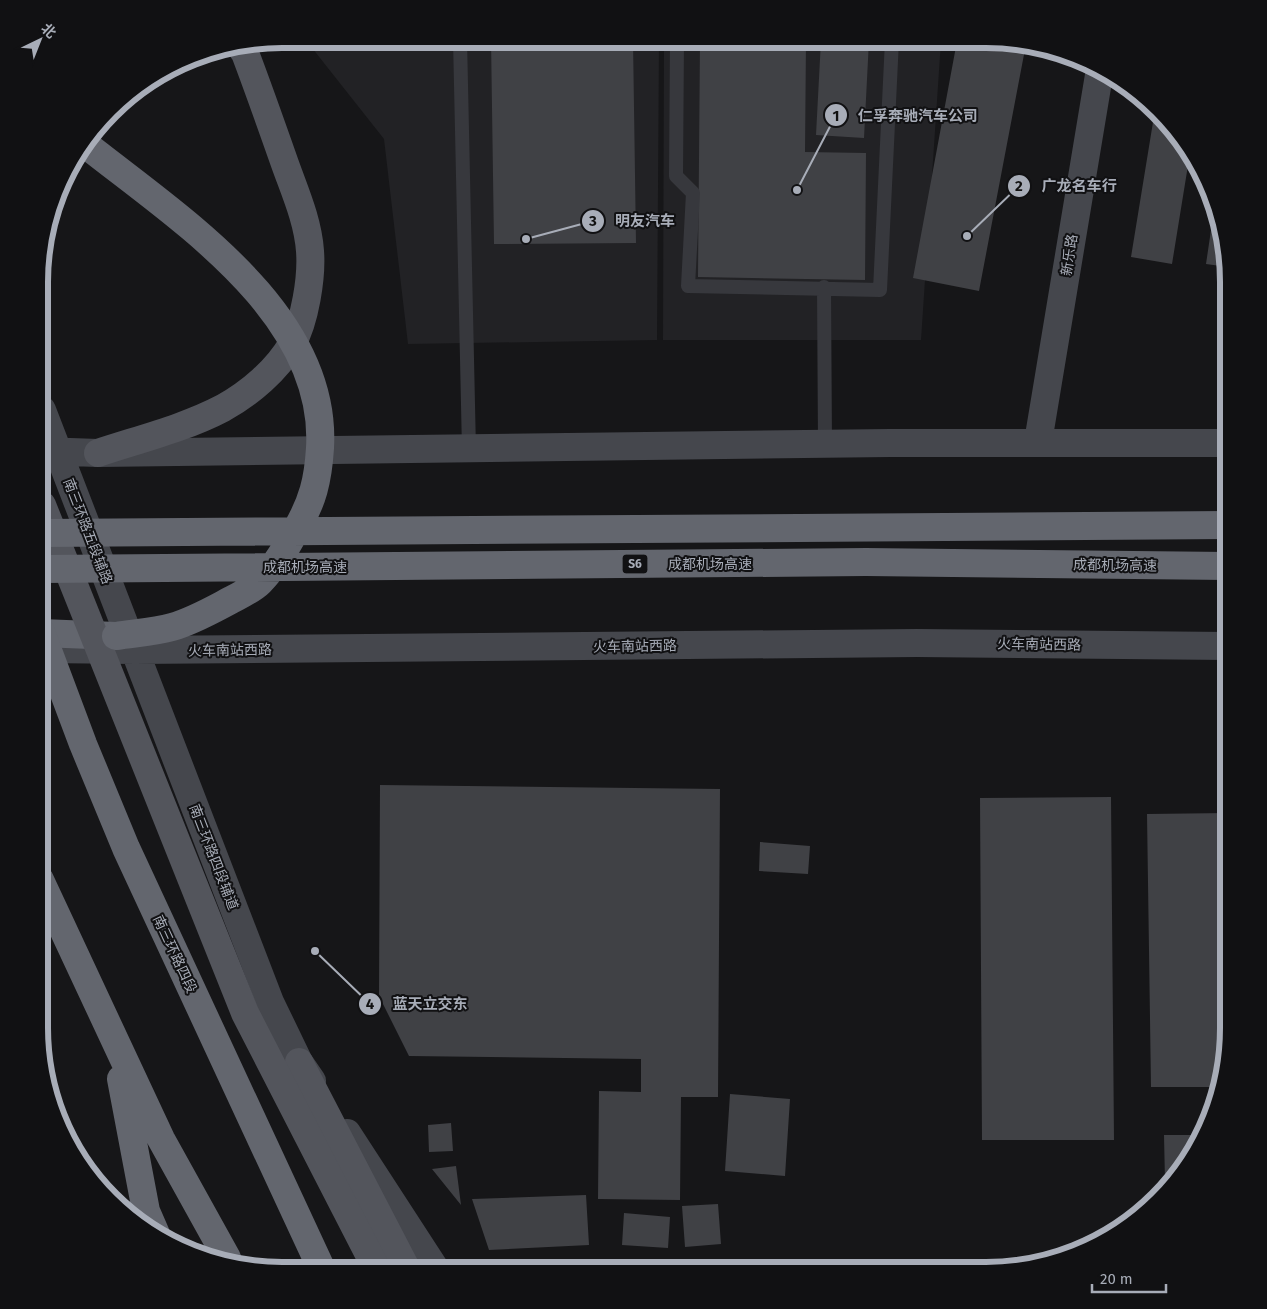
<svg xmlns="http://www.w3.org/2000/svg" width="1267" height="1309" font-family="'Fira Sans','Noto Sans SC',sans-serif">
  <rect width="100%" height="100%" fill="#161618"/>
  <path fill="#222225" d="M305,39L659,40L657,340L408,344L384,139Z
    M664,40L941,41L921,340H663Z"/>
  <path fill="#404145" d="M491,39L633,40L636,243L494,244Z
    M700,40H806L805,152L866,153L865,280L698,277Z
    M821,40H869L864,138L816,135Z
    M957,41H1017L1026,44L979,291L913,278Z
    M1154,116L1187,147L1190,153L1172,264L1131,257Z
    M1215,203V204L1228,267L1206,264Z
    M380,785L720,789L718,1097H681L680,1200L598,1199L599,1091L641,1092V1059L409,1056L379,996Z
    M1111,797L1114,1140H982L980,798Z
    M1228,813V1043L1214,1087H1151L1147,814Z
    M760,842L810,846L808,874L759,871Z
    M730,1094L790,1099L785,1176L725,1171Z
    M451,1123L453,1151L429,1152L428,1125Z
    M1164,1135H1200L1196,1148L1165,1182Z
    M456,1166L461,1205L432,1169Z
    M586,1195L589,1245L489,1250L472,1199Z
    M718,1204L721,1244L685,1247L682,1206Z
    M624,1213L670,1217L668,1248L622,1245Z
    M644,1264L724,1265V1270H644Z"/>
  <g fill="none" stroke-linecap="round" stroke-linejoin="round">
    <path stroke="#37383d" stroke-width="14" d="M460,39L469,450
      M677,40L676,176L693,193L688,286L880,290L892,40
      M824,287L825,444"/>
    <path stroke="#45474d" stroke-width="28" d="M42,410L270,1002L299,1062L312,1081
      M1038,442L1100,69
      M42,451L98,453L890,443H1228
      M41,649L135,650L917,643L1228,646
      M347,1133L436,1270"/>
    <path stroke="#53555c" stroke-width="28" d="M98,453C140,439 185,428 223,408C250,393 277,370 292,344C305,321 312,277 310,251C308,221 295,192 285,164C272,127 259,90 245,53L240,46
      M299,1062L407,1270"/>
    <path stroke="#63666e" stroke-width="28" d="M41,633L116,636
      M40,880L161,1139L227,1258
      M121,1079L146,1211L156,1234"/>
    <path stroke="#53555c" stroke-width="28" d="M42,505L245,1013L377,1270"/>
    <path stroke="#63666e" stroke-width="28" d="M85,144C178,218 328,313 320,448C318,480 313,501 296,530C286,548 275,567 260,582C252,590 240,595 231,600C212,610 193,621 172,627C155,632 135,633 116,636
      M42,533L1228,525
      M42,569L866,562L1228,566
      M41,632L83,744L126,848L322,1270"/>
  </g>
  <g text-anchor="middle" stroke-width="4" stroke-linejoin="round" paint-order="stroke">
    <rect fill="#111113" stroke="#7b7e86" stroke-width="1" x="622.5" y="554.5" width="25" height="19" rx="4"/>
    <g font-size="12" font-weight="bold" fill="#a8adb8">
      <text x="635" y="568">S6</text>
    </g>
    <g font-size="14" fill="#a8adb8" stroke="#111113">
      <text transform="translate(1069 255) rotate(-81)" y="5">新乐路</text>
      <text transform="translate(88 531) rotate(69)" y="5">南三环路五段辅路</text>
      <text x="710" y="569">成都机场高速</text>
      <text transform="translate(1115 565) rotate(1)" y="5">成都机场高速</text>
      <text x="305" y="572">成都机场高速</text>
      <text transform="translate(1039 644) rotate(1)" y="5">火车南站西路</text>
      <text transform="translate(635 646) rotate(-1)" y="5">火车南站西路</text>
      <text transform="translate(230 650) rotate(-1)" y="5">火车南站西路</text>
      <text transform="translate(214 857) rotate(69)" y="5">南三环路四段辅道</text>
      <text transform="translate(175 954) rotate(65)" y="5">南三环路四段</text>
    </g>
  </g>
  <path d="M0 0H1267V1309H0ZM282 48H986A234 234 0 0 1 1220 282V1028A234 234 0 0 1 986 1262H282A234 234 0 0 1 48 1028V282A234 234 0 0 1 282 48Z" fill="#111113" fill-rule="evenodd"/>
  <path fill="none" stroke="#a8adb8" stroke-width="6" d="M282 48H986A234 234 0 0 1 1220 282V1028A234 234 0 0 1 986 1262H282A234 234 0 0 1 48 1028V282A234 234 0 0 1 282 48Z"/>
  <path fill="none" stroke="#a8adb8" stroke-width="2" d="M797 190L836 115M967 236L1019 186M526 239L593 221M315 951L370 1004"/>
  <g fill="#a8adb8" stroke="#111113" stroke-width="2">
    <circle cx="797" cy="190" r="5"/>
    <circle cx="967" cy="236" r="5"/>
    <circle cx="526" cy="239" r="5"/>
    <circle cx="315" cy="951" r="5"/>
    <circle cx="836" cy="115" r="12"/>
    <circle cx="1019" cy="186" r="12"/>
    <circle cx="593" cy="221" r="12"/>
    <circle cx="370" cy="1004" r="12"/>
  </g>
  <g font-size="15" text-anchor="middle" font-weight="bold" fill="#111">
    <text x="836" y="121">1</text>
    <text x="1019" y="191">2</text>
    <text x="593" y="226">3</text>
    <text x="370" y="1009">4</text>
  </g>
  <g font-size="15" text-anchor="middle" font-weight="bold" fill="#a8adb8" stroke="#111113" stroke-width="4" stroke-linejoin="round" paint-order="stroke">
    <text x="918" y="121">仁孚奔驰汽车公司</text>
    <text x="1079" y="191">广龙名车行</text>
    <text x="645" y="226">明友汽车</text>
    <text x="430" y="1009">蓝天立交东</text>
  </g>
  <g transform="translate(40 40) rotate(43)" stroke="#111113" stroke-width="4" paint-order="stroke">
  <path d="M0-4L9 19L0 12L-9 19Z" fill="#a8adb8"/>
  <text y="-8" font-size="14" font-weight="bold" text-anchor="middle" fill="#a8adb8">北</text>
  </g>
  <path d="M1092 1284v8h74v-8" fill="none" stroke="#a8adb8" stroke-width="2.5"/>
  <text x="1100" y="1284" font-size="15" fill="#a8adb8" stroke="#111113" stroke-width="4" paint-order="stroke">20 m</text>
</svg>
